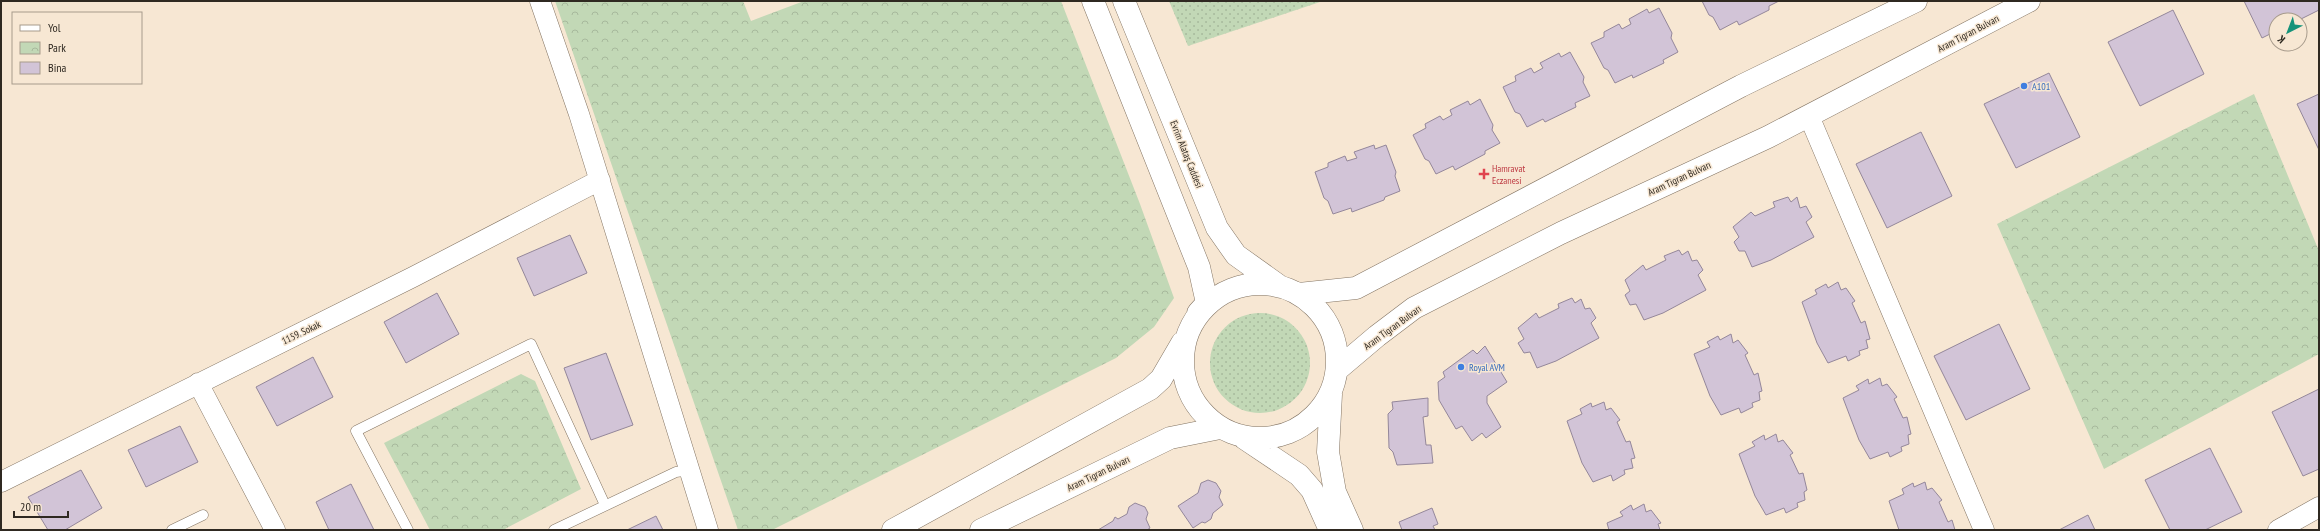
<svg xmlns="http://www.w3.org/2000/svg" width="2320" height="531" font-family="'PT Sans Narrow',sans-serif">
  <defs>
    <pattern id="grass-dots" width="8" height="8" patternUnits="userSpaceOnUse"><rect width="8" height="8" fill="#c2d8b6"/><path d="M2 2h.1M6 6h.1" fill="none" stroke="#a7b99c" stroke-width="1.8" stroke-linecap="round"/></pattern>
    <pattern id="park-crowns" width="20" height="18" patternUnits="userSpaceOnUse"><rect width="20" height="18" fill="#c2d8b6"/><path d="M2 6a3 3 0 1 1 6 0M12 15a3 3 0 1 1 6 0" fill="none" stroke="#a7b99c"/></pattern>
  </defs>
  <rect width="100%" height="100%" fill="#f7e7d3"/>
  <path fill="url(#grass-dots)" d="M1169,1H1323L1188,46Z
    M1210 363a50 50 0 1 1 100 0a50 50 0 1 1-100 0Z"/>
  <path fill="url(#park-crowns)" d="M555,1H743L751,21L804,1H1061L1140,204L1174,298L1154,327L1116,358L772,530H738Z
    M2254,94L2319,251V354L2104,469L1997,224Z
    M521,374L535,381L581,489L503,530H430L384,443Z"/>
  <path fill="#d2c4d7" stroke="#94879a" d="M1702,1H1779L1769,6V10L1739,25L1737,21L1720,30L1713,17L1709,15Z
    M2244,1H2319V10L2299,20H2276V31L2262,38Z
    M1659,8L1672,33L1671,38L1678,52L1663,60L1664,63L1633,78L1632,75L1615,83L1608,70L1604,68L1591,43L1604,37V32L1619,24L1622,29L1631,24L1629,19L1647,9L1649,13Z
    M2173,10L2204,74L2140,106L2108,42Z
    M1570,52L1584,77L1583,82L1590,96L1575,103L1576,107L1545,122L1543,119L1527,127L1520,114L1515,112L1503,87L1516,81L1515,76L1531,68L1534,73L1543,68L1540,63L1559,53L1561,57Z
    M2049,73L2080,137L2016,168L1984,104Z
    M2319,94V150L2297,104Z
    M1480,99L1493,125L1492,130L1500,143L1485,151V154L1455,170L1453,166L1436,174L1429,161L1425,159L1413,135L1426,128L1425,124L1440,116L1443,120L1452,115L1450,110L1468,101L1470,105Z
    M1921,132L1952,196L1887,228L1856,164Z
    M1374,145L1375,149L1386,145L1396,172L1395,176L1400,191L1385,197L1384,200L1352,212L1351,208L1333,214L1328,201L1324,198L1315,172L1328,167V163L1345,156L1347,161L1357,158L1354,152Z
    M1788,197L1791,202L1797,197L1800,208L1806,206L1812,217L1806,222L1814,237L1771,260L1752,267L1745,251H1739L1734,242L1739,237L1733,227L1751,212L1755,216L1775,207L1773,202Z
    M570,235L587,273L534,296L517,258Z
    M1679,250L1682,255L1688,251L1692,261L1697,260L1703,270L1698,275L1706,290L1663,313L1644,320L1636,304L1630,305L1625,295L1630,291L1625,280L1643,265L1646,270L1666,260L1664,256Z
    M1838,282L1841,290L1846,288L1855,301L1852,303L1861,323L1865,321L1870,339L1866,340L1868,348L1859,351L1860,355L1848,361L1846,356L1828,363L1817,343L1802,302L1817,294L1815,290L1826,284L1828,288Z
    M437,293L459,334L406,363L384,322Z
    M1572,298L1575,303L1581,299L1585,309L1590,308L1596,318L1591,323L1599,338L1556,361L1537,368L1530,352L1524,353L1518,343L1524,339L1518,328L1536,313L1539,318L1559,308L1558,304Z
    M1999,324L2030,389L1966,420L1934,356Z
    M1731,334L1733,343L1738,340L1748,353L1745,355L1754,375L1758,373L1762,391L1759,392L1760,400L1752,403L1753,407L1741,413L1739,408L1721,415L1710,396L1694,354L1710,347L1707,342L1718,336L1720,340Z
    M1485,346L1507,382L1487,396V403L1501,427L1486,438L1482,433L1472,441L1462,426L1456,429L1439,400L1438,382L1445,377L1443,372L1473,350L1477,354Z
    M606,353L633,425L591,440L564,368Z
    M313,357L333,397L277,426L256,387Z
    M1880,378L1882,386L1887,384L1897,397L1894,399L1903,418L1907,417L1911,434L1908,435L1909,444L1901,447L1902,451L1890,457L1888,452L1870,459L1859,440L1843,398L1859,390L1856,386L1868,379L1869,384Z
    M2319,389V469L2303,476L2272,412Z
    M1428,398V416L1423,417L1426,445H1431L1433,463L1397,465L1393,452L1389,448L1388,414L1393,409L1392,402Z
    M1604,402L1606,410L1611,408L1620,420L1617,422L1626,442L1630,441L1635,458L1631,459L1633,468L1624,470L1625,474L1613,481L1611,475L1593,482L1582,463L1567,421L1582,414L1580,409L1591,403L1592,407Z
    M180,426L198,462L146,487L128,450Z
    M1776,434L1778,442L1783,440L1793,453L1790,455L1799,474L1803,473L1807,490L1804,492L1805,500L1797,503L1798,507L1786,513L1784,508L1766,515L1755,496L1739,454L1755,446L1752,442L1764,435L1765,440Z
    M2210,448L2242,512L2205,530H2170L2145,480Z
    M81,470L102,508L65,530H48L28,497Z
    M1208,480L1216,483L1221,491L1219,497L1223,505L1213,513L1211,519L1205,523L1202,522L1193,528L1178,506L1198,493L1201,483Z
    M1925,482L1927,490L1932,488L1942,500L1939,502L1948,522L1952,520L1955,530H1899L1889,501L1904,494L1902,489L1913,483L1914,487Z
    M351,484L374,530H329L316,502Z
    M1135,503L1145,507L1148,513L1146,519L1150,528L1147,530H1098L1113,521L1115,517L1118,519L1127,514L1129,507Z
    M1644,504L1646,512L1651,510L1661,523L1658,524L1660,530H1609L1607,523L1623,516L1620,512L1631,505L1633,510Z
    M1432,508L1438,524L1433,526L1435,530H1402L1399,522Z
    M2088,515L2095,530H2059Z
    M656,516L663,530H627Z"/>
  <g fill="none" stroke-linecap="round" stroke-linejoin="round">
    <defs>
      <path id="service" d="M172,530L203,515
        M408,530L356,431L531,344L605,505
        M554,530L676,472L690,470"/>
      <path id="minor" d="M540,1L579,114L708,530
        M1809,116L1984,530
        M198,383L275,530
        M1,482L413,277L600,180
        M2278,530L2319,507"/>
      <path id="secondary" d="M1093,1L1199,267L1207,303L1198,313
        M1124,1L1217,228L1236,255L1278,285
        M1183 361a77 77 0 1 1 154 0a77 77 0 1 1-154 0Z
        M1299,294L1356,288L1741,86L1916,1
        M1338,369L1377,336L1414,308L1561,233L1768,137L2029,1
        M1331,394L1328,452L1335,492L1352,530
        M1244,438L1299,475L1312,490L1330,530
        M893,530L1150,389L1161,379L1182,343
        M981,530L1170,438L1220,428"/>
    </defs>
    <use href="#service" stroke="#837463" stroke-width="11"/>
    <use href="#minor" stroke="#837463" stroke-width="21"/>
    <use href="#secondary" stroke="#837463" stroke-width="23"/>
    <use href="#service" stroke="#fff" stroke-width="10"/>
    <use href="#minor" stroke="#fff" stroke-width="20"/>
    <use href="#secondary" stroke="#fff" stroke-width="22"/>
  </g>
  <g fill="#3f7fe0" stroke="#f7e7d3" stroke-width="1.5">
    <circle cx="2024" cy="86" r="4"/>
    <circle cx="1461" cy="367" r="4"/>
  </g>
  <path fill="#e0444e" stroke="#f7e7d3" stroke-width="1.5" d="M1482 168h4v4h4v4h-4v4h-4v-4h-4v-4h4z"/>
  <g text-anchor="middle" stroke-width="3" stroke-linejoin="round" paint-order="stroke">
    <g font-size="10" fill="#2f2921" stroke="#f7e7d3">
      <text transform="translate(1968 33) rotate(-28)" y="4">Aram Tigran Bulvarı</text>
      <text transform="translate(1187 154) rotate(68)" y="4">Evrim Alataş Caddesi</text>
      <text transform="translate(1679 178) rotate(-25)" y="4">Aram Tigran Bulvarı</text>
      <text transform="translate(1392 327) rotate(-36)" y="4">Aram Tigran Bulvarı</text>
      <text transform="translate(301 332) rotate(-26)" y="4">1159. Sokak</text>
      <text transform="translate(1098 473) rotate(-26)" y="4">Aram Tigran Bulvarı</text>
    </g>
    <g font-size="10" fill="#366cbe" stroke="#f7e7d3" text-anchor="start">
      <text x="2032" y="90">A101</text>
      <text x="1469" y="371">Royal AVM</text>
    </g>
    <g font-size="10" fill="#be3a42" stroke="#f7e7d3" text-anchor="start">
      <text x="1492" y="172">Hamravat<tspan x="1492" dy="12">Eczanesi</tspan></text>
    </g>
  </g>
  <rect width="2320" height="531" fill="none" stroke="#2f2921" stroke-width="4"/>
  <rect x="12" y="12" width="130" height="72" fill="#f7e7d3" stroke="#a79b8c"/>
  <rect x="20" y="25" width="20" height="6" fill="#ffffff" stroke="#a79b8c"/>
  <text x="48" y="32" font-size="12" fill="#2f2921">Yol</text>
  <rect x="20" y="42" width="20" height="12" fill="url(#park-crowns)" stroke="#a79b8c"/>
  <text x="48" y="52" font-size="12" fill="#2f2921">Park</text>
  <rect x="20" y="62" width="20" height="12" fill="#d2c4d7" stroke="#a79b8c"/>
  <text x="48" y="72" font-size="12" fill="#2f2921">Bina</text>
  <g transform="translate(2288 32) rotate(222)"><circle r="19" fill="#f7e7d3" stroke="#a79b8c"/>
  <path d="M0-3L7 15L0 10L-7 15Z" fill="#15937a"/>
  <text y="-6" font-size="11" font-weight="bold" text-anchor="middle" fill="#2f2921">K</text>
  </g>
  <path d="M14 511v6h54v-6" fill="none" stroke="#2f2921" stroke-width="2"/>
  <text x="20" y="511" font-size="12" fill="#2f2921" stroke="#f7e7d3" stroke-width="3" paint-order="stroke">20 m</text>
</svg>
